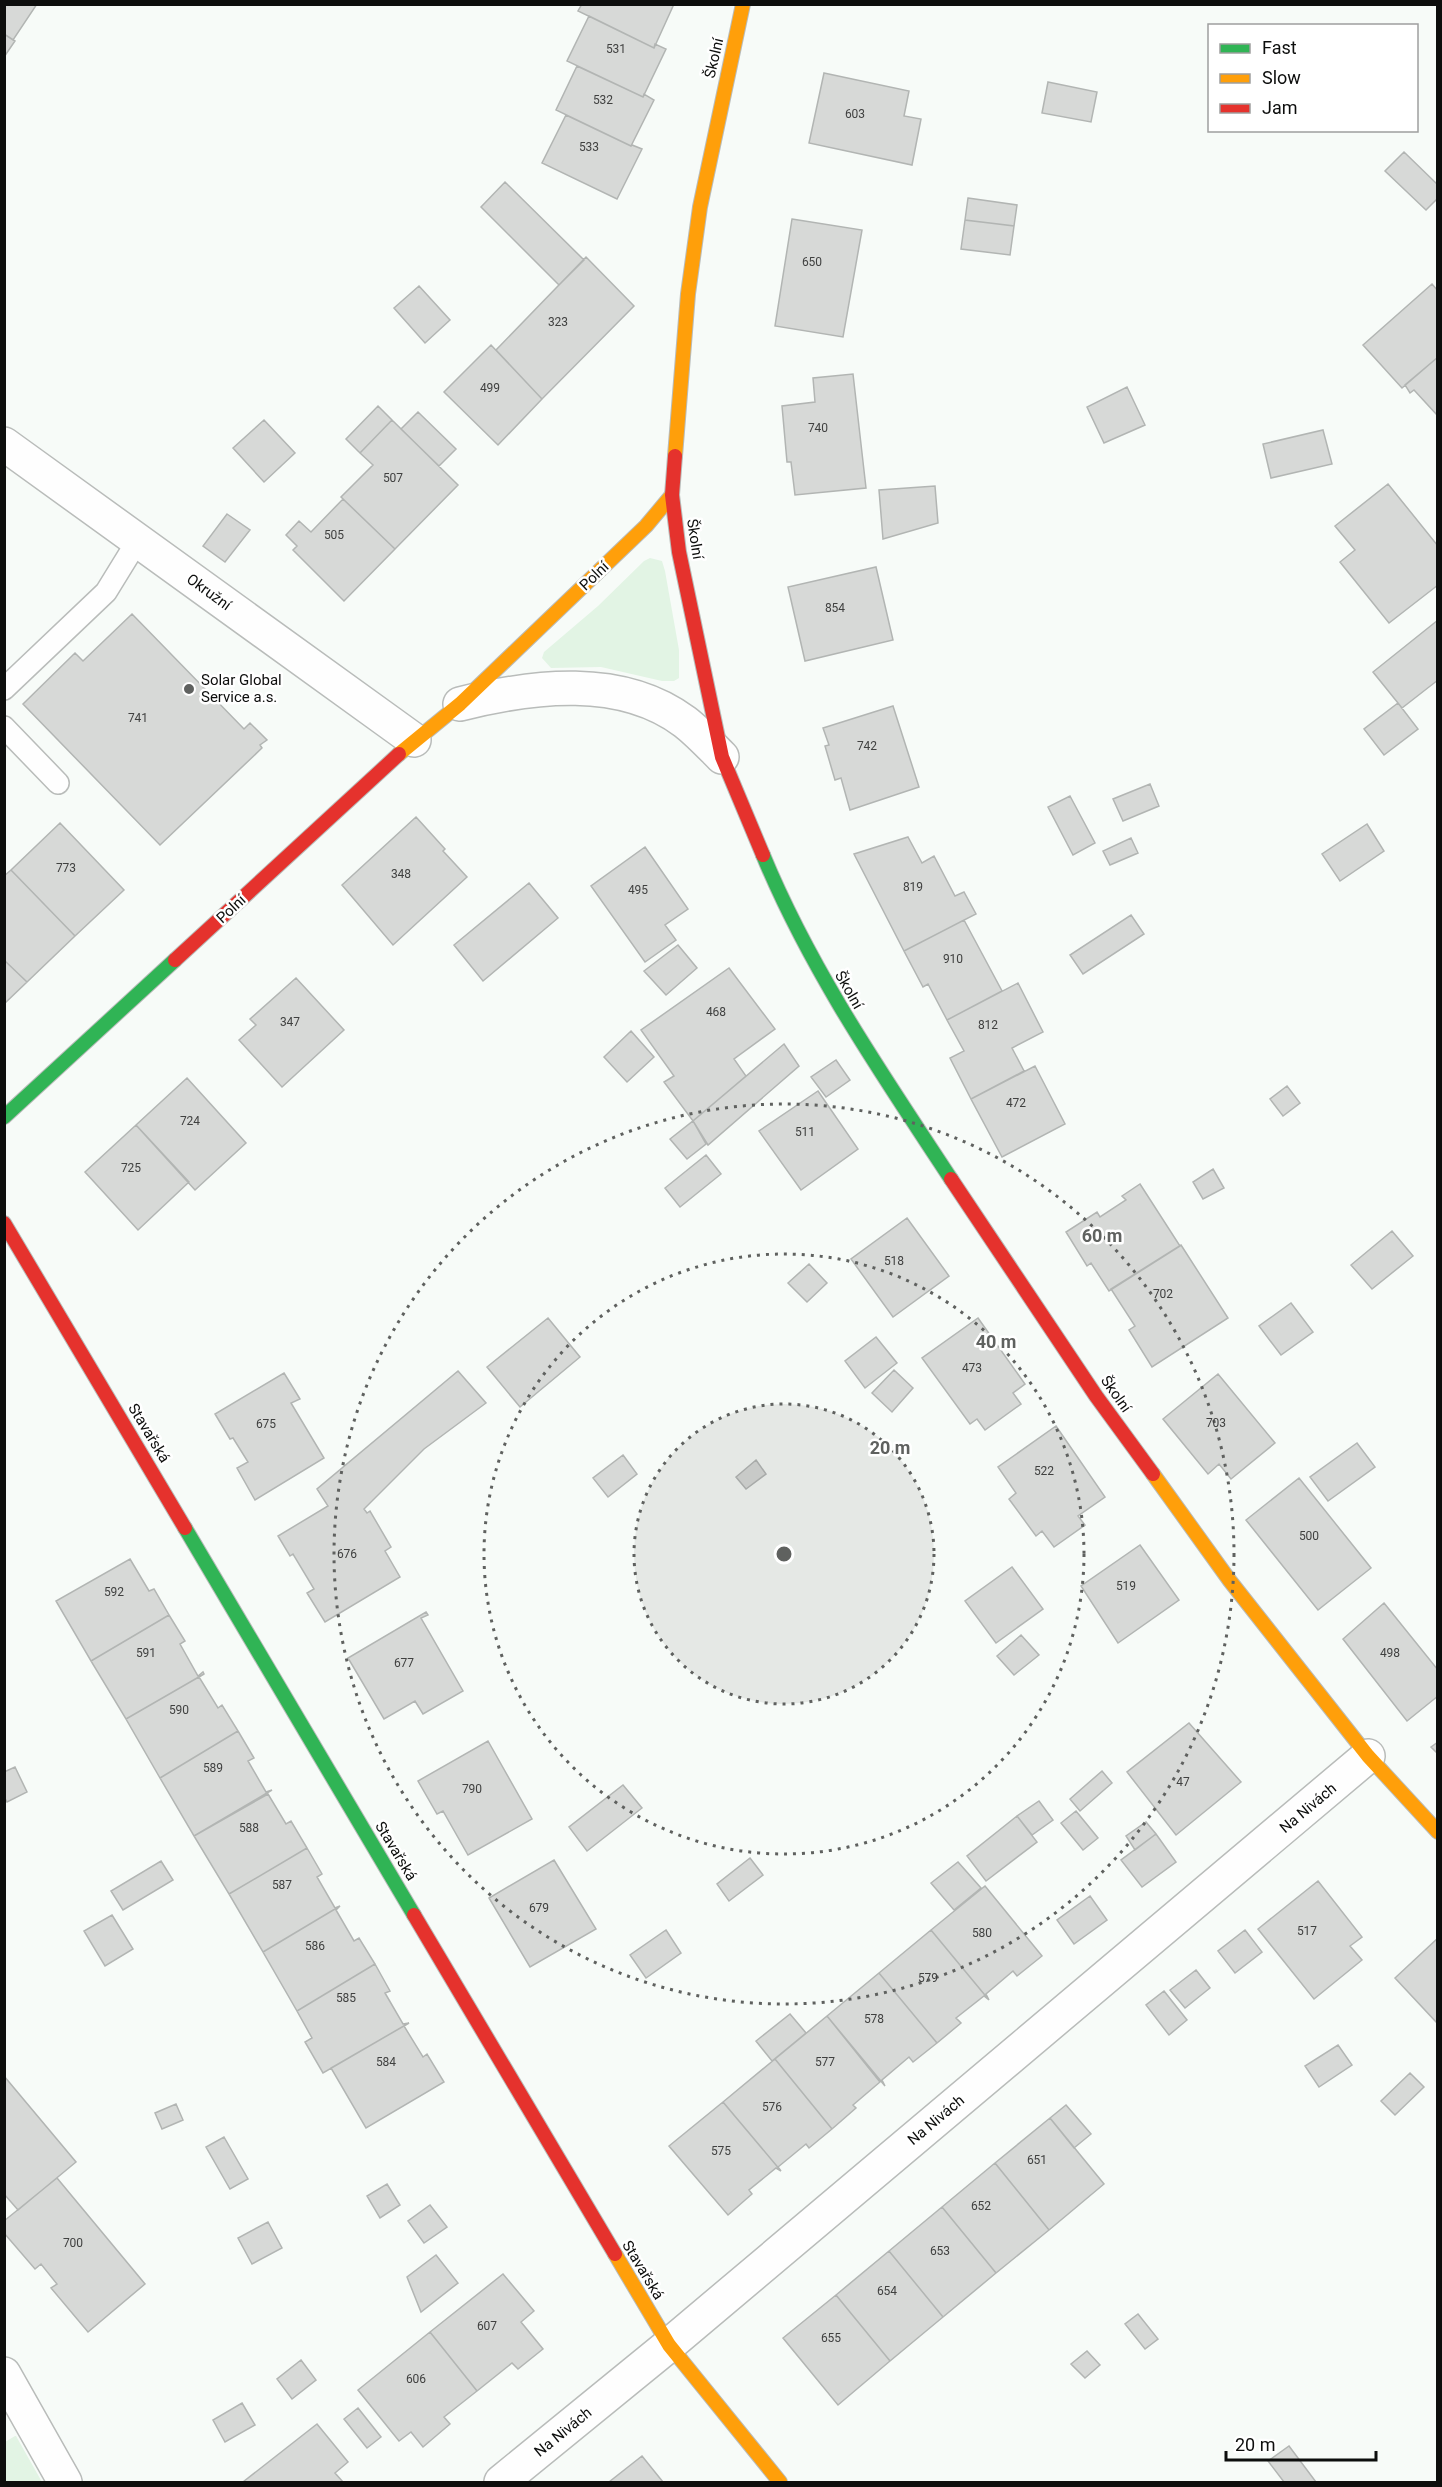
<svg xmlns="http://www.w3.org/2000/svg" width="1442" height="2487" font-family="Roboto,sans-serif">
  <rect width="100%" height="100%" fill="#f7fbf8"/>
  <path fill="#e2f4e4" d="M650,558L662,561L665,571L679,650V678L674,681H662L601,667L551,668L542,658L544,652L598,606L644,561Z
    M15,2436H16L42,2482H5V2442Z"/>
  <path fill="#d7d9d7" stroke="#b2b5b3" stroke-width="1.5" d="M4,4H37L13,40L4,34Z
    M582,4H674L654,48L578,11Z
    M589,16L654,48L655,44L666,49L643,97L567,61Z
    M4,34L15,41L4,57Z
    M577,66L643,97L644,94L654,100L631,146L556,110Z
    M824,73L909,91L904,116L921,119L912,165L809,143Z
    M1048,82L1097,92L1091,122L1042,113Z
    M566,115L631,146L632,145L642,149L617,199L542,163Z
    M1404,152L1438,185V198L1426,210L1385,171Z
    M505,182L584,260L559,285L481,207Z
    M968,198L1017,205L1014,226L965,220Z
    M792,219L862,230L843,337L775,326Z
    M965,220L1014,226L1010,255L961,249Z
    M586,257L634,306L542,399L496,350Z
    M1432,284L1438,291V357L1402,388L1363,345Z
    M419,286L450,320L425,343L394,308Z
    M491,345L542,399L498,445L444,392Z
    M1438,357V416L1414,390L1410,393L1405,385Z
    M853,374L866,488L795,495L791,462H787L782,406L815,402L813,378Z
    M1127,387L1145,425L1104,443L1087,407Z
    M378,406L392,420L360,453L346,439Z
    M418,412L456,449L439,466L401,429Z
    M264,420L295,453L264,482L233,448Z
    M392,420L458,485L395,549L341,497L373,465L360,453Z
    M1323,430L1332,464L1271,478L1263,444Z
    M1388,484L1438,546V585L1389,623L1340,562L1355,550L1335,526Z
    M935,486L938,523L883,539L879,490Z
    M343,499L395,549L344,601L293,550L297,546L286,535L299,521L311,532Z
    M227,514L250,530L225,562L203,546Z
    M876,567L893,640L805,661L788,587Z
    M132,614L244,729L250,723L267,740L260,745L262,748L160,845L23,704L75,653L83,661Z
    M1438,620V680L1402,708L1373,672Z
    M1398,703L1418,729L1384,755L1364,729Z
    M893,706L919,787L850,810L841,778L835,780L825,746L829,745L823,728Z
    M1150,784L1159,806L1123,821L1113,799Z
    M1070,796L1095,843L1073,855L1048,807Z
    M416,817L445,849L443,851L467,877L393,945L342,885Z
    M60,823L124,890L75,936L11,870Z
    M1367,824L1384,851L1340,881L1322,854Z
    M908,837L922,863L934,856L955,896L964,892L976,914L904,951L854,854Z
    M1131,838L1138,853L1110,865L1103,851Z
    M645,847L688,909L665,925L676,940L645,962L591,886Z
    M11,870L75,936L27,982L4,960V876Z
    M529,883L558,918L483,981L454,945Z
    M1131,915L1144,934L1083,974L1070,955Z
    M964,920L1002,991L947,1020L928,984L923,987L904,951Z
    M678,945L697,968L666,995L644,971Z
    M4,960L27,982L4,1004Z
    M729,968L775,1029L734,1059L746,1076L693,1121L664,1082L674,1076L641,1030Z
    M296,978L344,1030L282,1087L239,1040L256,1025L250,1019Z
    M1018,983L1043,1032L1012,1048L1024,1071L971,1099L950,1058L964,1051L947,1020Z
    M631,1031L654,1057L627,1082L604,1057Z
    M784,1044L799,1066L708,1145L693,1121Z
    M836,1060L850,1080L826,1097L811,1077Z
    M1035,1066L1065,1124L1002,1157L971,1099Z
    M187,1078L246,1143L195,1190L136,1125Z
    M1287,1086L1300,1103L1283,1116L1270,1099Z
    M818,1091L858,1149L801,1190L759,1131Z
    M693,1121L706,1144L687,1159L670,1139Z
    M136,1125L189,1182L138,1230L85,1172Z
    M706,1155L721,1174L680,1207L665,1188Z
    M1213,1169L1224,1188L1203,1199L1193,1182Z
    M1140,1184L1180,1246L1109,1291L1091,1263L1087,1266L1066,1232L1097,1212L1100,1217L1126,1200L1122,1196Z
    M907,1218L949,1276L893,1317L851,1259Z
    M1392,1231L1413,1256L1372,1289L1351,1265Z
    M1181,1245L1228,1318L1152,1367L1129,1330L1135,1326L1111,1289Z
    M809,1264L827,1283L807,1302L788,1283Z
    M1291,1303L1313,1332L1281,1355L1259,1326Z
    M548,1318L580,1357L520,1407L487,1367Z
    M978,1318L1025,1384L1013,1393L1021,1404L985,1430L977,1419L970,1424L922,1358Z
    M876,1337L897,1363L865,1388L845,1361Z
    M894,1370L913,1388L892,1412L872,1393Z
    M458,1371L486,1403L424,1449L364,1509L367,1513L370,1511L391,1547L385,1551L400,1577L325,1622L307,1593L314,1589L293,1554L290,1556L278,1536L328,1506L317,1489Z
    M284,1373L300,1399L291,1403L324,1458L255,1500L237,1468L248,1462L233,1438L230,1439L215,1414Z
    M1218,1374L1275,1443L1231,1479L1219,1464L1208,1474L1163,1419Z
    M1056,1426L1105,1497L1078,1516L1085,1525L1054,1547L1042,1531L1036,1536L1009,1499L1016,1493L998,1467Z
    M1357,1443L1375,1467L1328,1501L1310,1477Z
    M623,1455L637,1474L608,1497L593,1478Z
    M756,1460L766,1474L746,1489L736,1477Z
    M1299,1478L1371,1568L1318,1610L1246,1520Z
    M1140,1545L1179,1600L1118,1643L1081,1586Z
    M130,1559L149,1591L154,1589L169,1615L91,1661L56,1601Z
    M1012,1567L1043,1609L996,1643L965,1601Z
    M1384,1603L1438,1670V1696L1407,1721L1343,1639Z
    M426,1612L428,1615L421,1618L463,1691L423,1714L415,1701L384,1719L348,1658Z
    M169,1615L185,1641L180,1644L198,1676L203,1672L204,1674L126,1719L91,1661Z
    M1021,1635L1039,1655L1014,1675L997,1656Z
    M204,1674L199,1677L218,1708L222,1705L238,1731L160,1778L126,1719Z
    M1189,1723L1241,1782L1176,1835L1127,1772Z
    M238,1731L254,1758L248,1761L266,1792L272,1790L194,1836L160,1778Z
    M488,1741L532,1819L468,1855L443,1811L437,1814L418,1781Z
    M1438,1742V1754L1431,1747Z
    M15,1767L27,1792L7,1802L4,1797V1772Z
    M1102,1771L1112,1783L1080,1811L1070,1799Z
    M623,1785L642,1808L587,1851L569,1827Z
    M268,1794L286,1824L291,1821L307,1848L229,1894L194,1836Z
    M1039,1801L1053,1820L1032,1835L1017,1816Z
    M1076,1811L1098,1838L1083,1850L1061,1823Z
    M1017,1816L1037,1842L986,1881L967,1856Z
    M1146,1822L1156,1834L1135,1850L1126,1836Z
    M1156,1834L1176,1862L1142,1887L1121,1860Z
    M307,1848L322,1874L317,1877L335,1908L340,1906L263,1952L229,1894Z
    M750,1858L763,1875L729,1901L717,1884Z
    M554,1860L596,1929L530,1967L489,1898Z
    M161,1861L173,1880L123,1910L111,1891Z
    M958,1862L981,1888L954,1910L931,1883Z
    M1318,1881L1362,1937L1350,1946L1362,1960L1314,1999L1258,1929Z
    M985,1886L1042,1956L1017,1976L1013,1971L986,1994L989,2000L931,1930Z
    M1090,1896L1107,1920L1074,1944L1057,1920Z
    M340,1906L336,1910L354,1941L359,1938L375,1964L297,2011L263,1952Z
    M112,1915L133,1949L105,1966L84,1931Z
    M666,1930L681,1953L646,1978L630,1955Z
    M931,1930L989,2000L984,1996L956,2018L961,2023L937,2043L879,1973Z
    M1245,1930L1262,1952L1235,1973L1218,1951Z
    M1438,1938V2024L1395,1978Z
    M375,1964L390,1991L385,1993L403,2024L409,2023L323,2073L305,2042L312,2038L297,2011Z
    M1196,1970L1210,1988L1185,2008L1170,1990Z
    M879,1973L937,2043L913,2062L909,2057L882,2080L885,2086L827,2016Z
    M1164,1991L1187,2020L1169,2035L1146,2005Z
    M790,2014L806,2033L772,2061L756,2041Z
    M827,2016L880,2082L853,2105L856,2108L832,2129L775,2059Z
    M409,2023L404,2026L423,2057L427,2054L444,2082L366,2128L331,2068Z
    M1338,2045L1352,2065L1319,2087L1305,2066Z
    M775,2059L832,2129L809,2148L806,2144L778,2167L781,2171L723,2102Z
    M1410,2073L1424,2087L1395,2115L1381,2101Z
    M4,2076L76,2162L18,2210L4,2194Z
    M723,2102L781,2171L776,2168L749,2190L752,2194L728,2215L669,2146Z
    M176,2104L183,2120L162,2129L155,2113Z
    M1066,2105L1091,2134L1074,2148L1050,2118Z
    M1050,2118L1104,2184L1049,2230L995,2163Z
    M224,2137L248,2179L230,2189L206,2147Z
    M995,2163L1049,2230L996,2273L942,2207Z
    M57,2178L145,2284L88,2332L51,2288L57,2284L41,2264L35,2269L4,2233V2221Z
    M387,2184L400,2205L380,2218L367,2196Z
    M430,2205L447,2227L424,2243L408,2221Z
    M942,2207L996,2273L943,2317L889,2251Z
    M268,2222L282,2248L252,2264L238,2238Z
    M889,2251L943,2317L890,2361L836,2295Z
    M436,2255L458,2283L421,2312L407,2277Z
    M503,2274L534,2311L521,2322L543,2349L518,2369L512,2363L477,2391L430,2332Z
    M836,2295L890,2361L838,2405L783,2338Z
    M1138,2314L1158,2339L1145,2349L1125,2324Z
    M430,2332L477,2391L444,2417L450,2424L423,2447L411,2432L399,2441L358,2390Z
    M1087,2351L1100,2365L1085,2378L1071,2364Z
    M301,2360L316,2380L292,2399L277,2379Z
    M242,2403L255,2425L225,2442L213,2420Z
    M358,2408L381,2437L367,2448L344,2419Z
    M317,2424L348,2462L335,2473L343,2482H243Z
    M1289,2446L1316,2482H1284L1268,2461Z
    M642,2456L663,2482H609Z"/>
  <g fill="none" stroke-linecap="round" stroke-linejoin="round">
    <defs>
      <path id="lane" d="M4,689L106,592L138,540
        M4,727L58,783"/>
      <path id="street" d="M4,444L414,740
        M460,704C532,686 621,674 685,722C698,732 710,745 722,757
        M4,2374L65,2482
        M501,2482L669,2345L1368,1756"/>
      <path id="fast" d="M763,855C811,971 882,1074 951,1179
        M4,1117L175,960
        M185,1528L414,1915"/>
      <path id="slow" d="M675,456L688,294L700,207L743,4
        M399,754L460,704L646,526L672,495
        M1153,1474L1230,1581L1368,1756L1438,1832
        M615,2254L669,2345L780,2482"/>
      <path id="jam" d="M675,456L672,495L679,552L722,757L763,855
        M175,960L399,754
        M951,1179L1096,1396L1153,1474
        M4,1223L185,1528
        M414,1915L615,2254"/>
    </defs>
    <use href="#lane" stroke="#b9bcba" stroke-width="24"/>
    <use href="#street" stroke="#b9bcba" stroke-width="36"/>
    <use href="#fast" stroke="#b9bcba" stroke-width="16"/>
    <use href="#slow" stroke="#b9bcba" stroke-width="16"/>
    <use href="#jam" stroke="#b9bcba" stroke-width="16"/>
    <use href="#lane" stroke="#fefefe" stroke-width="21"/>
    <use href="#street" stroke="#fefefe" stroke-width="33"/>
    <use href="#fast" stroke="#30b455" stroke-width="14"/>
    <use href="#slow" stroke="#ff9f0a" stroke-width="14"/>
    <use href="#jam" stroke="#e5322d" stroke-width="14"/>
  </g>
  <circle cx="784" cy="1554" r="150" fill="#5f615f" fill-opacity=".12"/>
  <g fill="none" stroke="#5f615f" stroke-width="3" stroke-dasharray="3 6">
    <circle cx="784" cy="1554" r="150"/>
    <circle cx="784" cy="1554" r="300"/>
    <circle cx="784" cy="1554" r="450"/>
  </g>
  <circle fill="#5f615f" stroke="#fff" stroke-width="2" cx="189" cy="689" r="6"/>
  <g text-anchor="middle" stroke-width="5" stroke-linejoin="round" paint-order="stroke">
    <g font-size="12" fill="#404140">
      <text x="616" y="53">531</text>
      <text x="603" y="104">532</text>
      <text x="855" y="118">603</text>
      <text x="589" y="151">533</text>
      <text x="812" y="266">650</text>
      <text x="558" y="326">323</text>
      <text x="490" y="392">499</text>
      <text x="818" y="432">740</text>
      <text x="393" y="482">507</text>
      <text x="334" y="539">505</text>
      <text x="835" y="612">854</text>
      <text x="138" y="722">741</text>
      <text x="867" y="750">742</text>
      <text x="66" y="872">773</text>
      <text x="401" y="878">348</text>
      <text x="913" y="891">819</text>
      <text x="638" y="894">495</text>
      <text x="953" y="963">910</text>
      <text x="716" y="1016">468</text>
      <text x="290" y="1026">347</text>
      <text x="988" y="1029">812</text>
      <text x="1016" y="1107">472</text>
      <text x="190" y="1125">724</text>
      <text x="805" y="1136">511</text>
      <text x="131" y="1172">725</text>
      <text x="894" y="1265">518</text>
      <text x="1163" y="1298">702</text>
      <text x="972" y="1372">473</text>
      <text x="1216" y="1427">703</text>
      <text x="266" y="1428">675</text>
      <text x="1044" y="1475">522</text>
      <text x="1309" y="1540">500</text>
      <text x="347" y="1558">676</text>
      <text x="1126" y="1590">519</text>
      <text x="114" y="1596">592</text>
      <text x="146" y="1657">591</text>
      <text x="1390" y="1657">498</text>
      <text x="404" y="1667">677</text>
      <text x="179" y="1714">590</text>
      <text x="213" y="1772">589</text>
      <text x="1183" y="1786">47</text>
      <text x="472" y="1793">790</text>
      <text x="249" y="1832">588</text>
      <text x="282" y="1889">587</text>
      <text x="539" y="1912">679</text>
      <text x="1307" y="1935">517</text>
      <text x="982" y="1937">580</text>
      <text x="315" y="1950">586</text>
      <text x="928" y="1982">579</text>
      <text x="346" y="2002">585</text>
      <text x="874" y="2023">578</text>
      <text x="386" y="2066">584</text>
      <text x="825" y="2066">577</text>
      <text x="772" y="2111">576</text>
      <text x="721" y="2155">575</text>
      <text x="1037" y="2164">651</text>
      <text x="981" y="2210">652</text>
      <text x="73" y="2247">700</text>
      <text x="940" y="2255">653</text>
      <text x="887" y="2295">654</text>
      <text x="487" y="2330">607</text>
      <text x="831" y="2342">655</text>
      <text x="416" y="2383">606</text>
    </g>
    <g font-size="15" fill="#0d0e0d" stroke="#fff">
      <text transform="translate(714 58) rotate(-77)" y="5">Školní</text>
      <text transform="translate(695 539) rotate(81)" y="5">Školní</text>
      <text transform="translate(594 576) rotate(-44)" y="5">Polní</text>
      <text transform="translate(209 592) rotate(36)" y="5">Okružní</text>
      <text transform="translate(231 909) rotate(-43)" y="5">Polní</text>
      <text transform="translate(849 990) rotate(60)" y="5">Školní</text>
      <text transform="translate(1116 1394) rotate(55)" y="5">Školní</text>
      <text transform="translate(149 1433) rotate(59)" y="5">Stavařská</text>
      <text transform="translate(1308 1808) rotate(-40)" y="5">Na Nivách</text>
      <text transform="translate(396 1851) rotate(59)" y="5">Stavařská</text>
      <text transform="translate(936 2120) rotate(-40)" y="5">Na Nivách</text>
      <text transform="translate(643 2270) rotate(59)" y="5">Stavařská</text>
      <text transform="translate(563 2432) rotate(-39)" y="5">Na Nivách</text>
    </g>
    <g font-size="15" fill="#0d0e0d" stroke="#fff" text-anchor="start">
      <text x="201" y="685">Solar Global<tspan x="201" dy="17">Service a.s.</tspan></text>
    </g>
  </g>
  <circle cx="784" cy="1554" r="9" fill="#5f615f" stroke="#fff" stroke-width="3"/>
  <g font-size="18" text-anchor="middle" font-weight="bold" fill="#5f615f" stroke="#fff" stroke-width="5" stroke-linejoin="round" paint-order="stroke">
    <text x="1102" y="1242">60 m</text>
    <text x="996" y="1348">40 m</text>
    <text x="890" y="1454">20 m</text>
  </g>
  <rect width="1442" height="2487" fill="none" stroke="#0d0e0d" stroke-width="12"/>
  <rect x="1208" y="24" width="210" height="108" fill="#ffffff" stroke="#9e9f9e" stroke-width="1.5"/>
  <rect x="1220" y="44" width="30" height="9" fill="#30b455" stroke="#9e9f9e" stroke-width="1.5"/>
  <text x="1262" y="54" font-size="18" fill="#0d0e0d">Fast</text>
  <rect x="1220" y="74" width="30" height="9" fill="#ff9f0a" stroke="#9e9f9e" stroke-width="1.5"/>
  <text x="1262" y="84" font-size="18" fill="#0d0e0d">Slow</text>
  <rect x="1220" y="104" width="30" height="9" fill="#e5322d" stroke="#9e9f9e" stroke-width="1.5"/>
  <text x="1262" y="114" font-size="18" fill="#0d0e0d">Jam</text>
  <path d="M1226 2451v9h150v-9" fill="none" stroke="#0d0e0d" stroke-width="3"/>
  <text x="1235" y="2451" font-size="18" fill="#0d0e0d" stroke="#ffffff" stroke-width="4.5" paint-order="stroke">20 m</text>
</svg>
